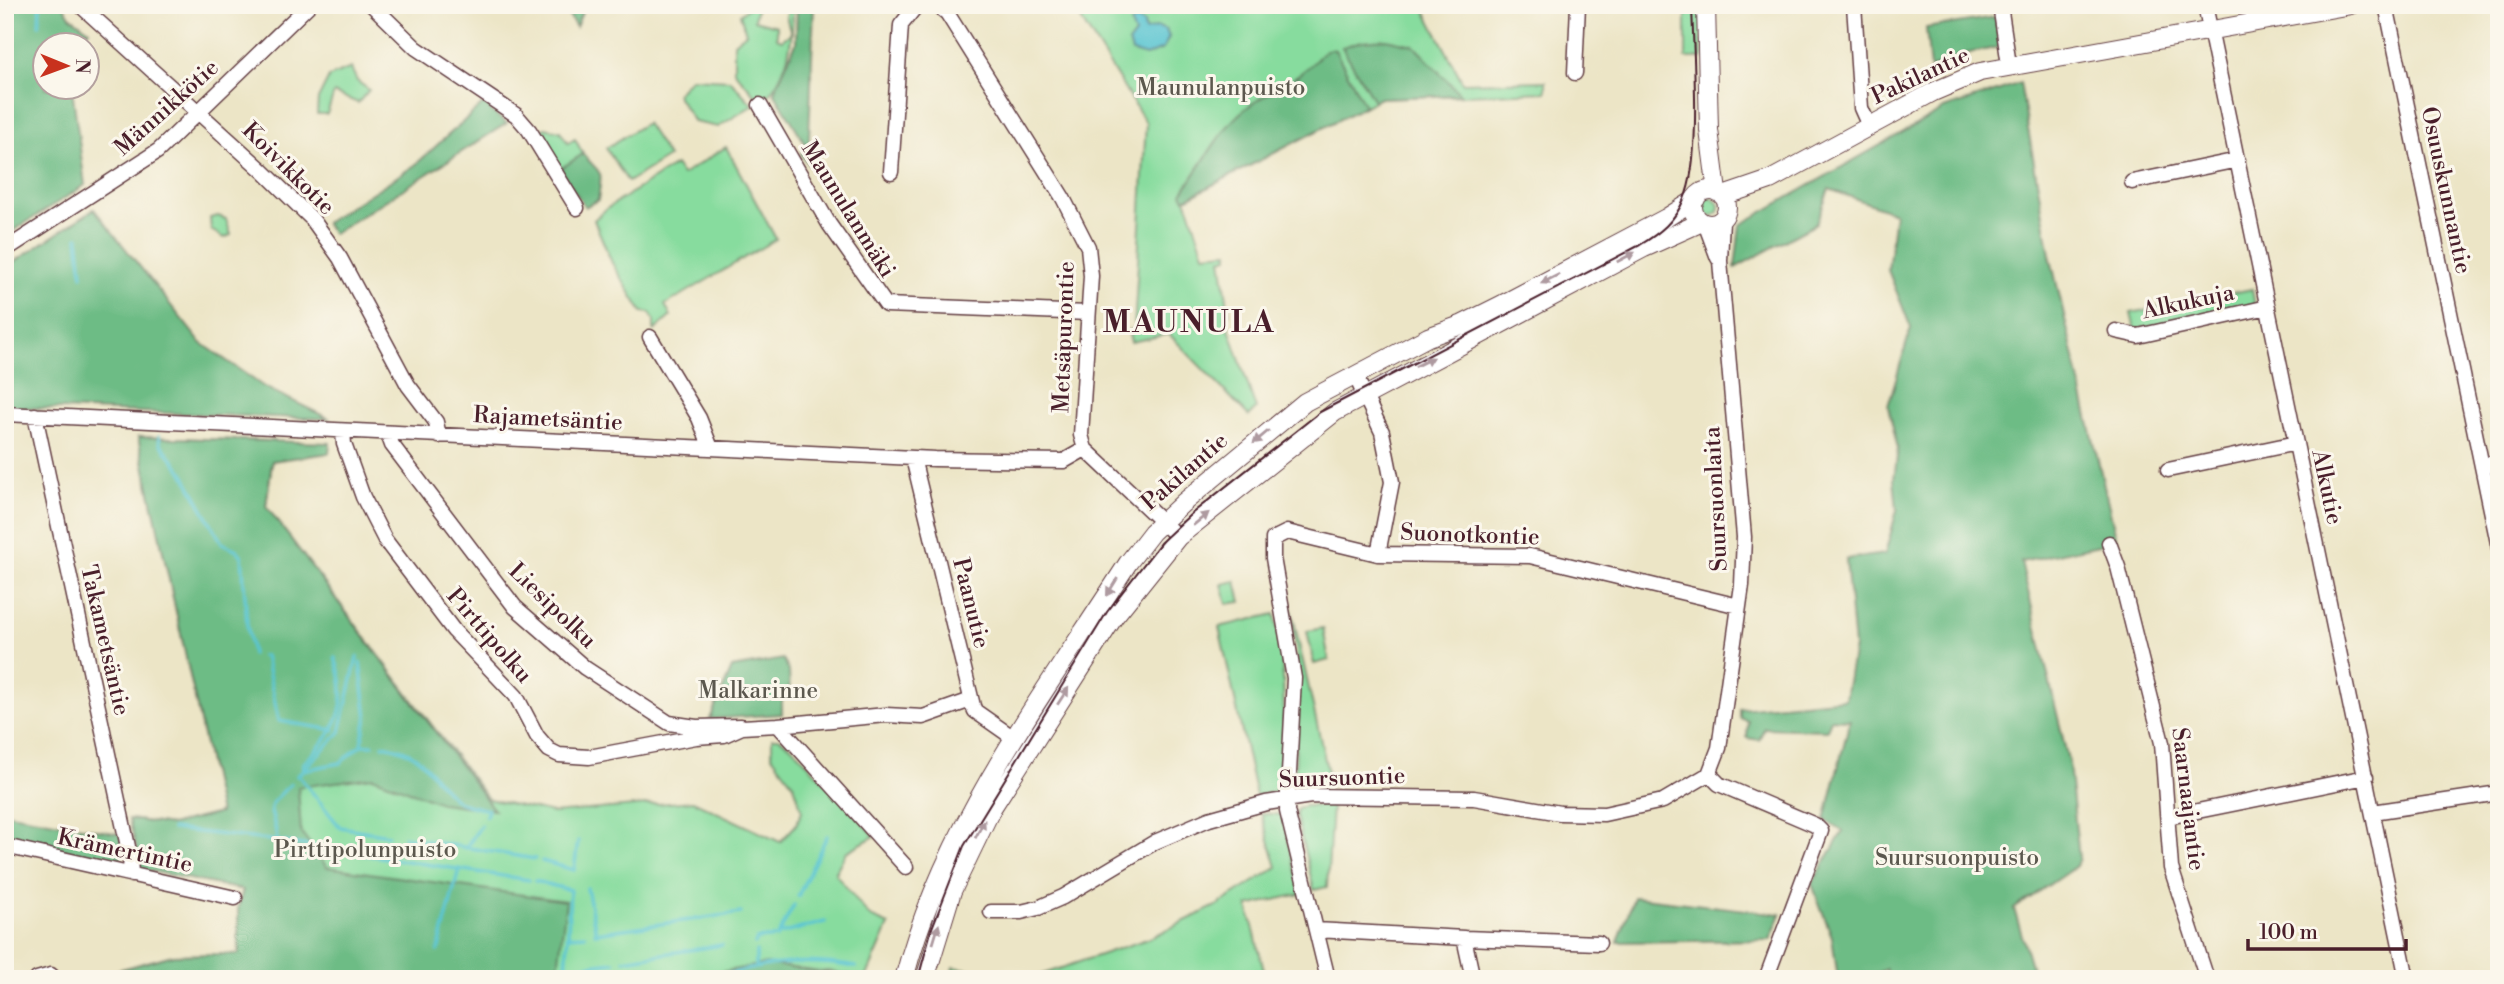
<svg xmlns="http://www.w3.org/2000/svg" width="2504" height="984" font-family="'Libre Bodoni',serif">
  <rect width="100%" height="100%" fill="#fbf7ec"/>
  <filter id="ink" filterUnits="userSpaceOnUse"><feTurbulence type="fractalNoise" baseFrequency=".0143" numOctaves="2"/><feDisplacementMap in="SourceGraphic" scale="14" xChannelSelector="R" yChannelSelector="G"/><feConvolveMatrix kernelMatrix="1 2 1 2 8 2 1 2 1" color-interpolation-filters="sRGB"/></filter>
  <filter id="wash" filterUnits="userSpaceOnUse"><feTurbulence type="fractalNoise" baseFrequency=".00686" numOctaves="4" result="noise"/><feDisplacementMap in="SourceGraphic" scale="28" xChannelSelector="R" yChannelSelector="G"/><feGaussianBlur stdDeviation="1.57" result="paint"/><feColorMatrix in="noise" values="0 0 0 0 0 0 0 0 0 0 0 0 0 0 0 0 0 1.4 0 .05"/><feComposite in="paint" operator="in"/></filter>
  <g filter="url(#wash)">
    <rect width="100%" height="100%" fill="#ece5c6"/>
    <path fill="#87dc9e" stroke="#687e64" stroke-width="2" d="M752,5L757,6L754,20L777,26V38L782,40L791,33L786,16L790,6L793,5C793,40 789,77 761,102L734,71V43L746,33L740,14Z
      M1072,5H1422L1463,83L1546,81V92L1380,98L1186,199L1204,254L1228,252V257L1221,259L1229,313L1225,316L1256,409L1249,416L1169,334L1131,342L1128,330H1134L1146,123Z
      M1686,5H1701L1702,58H1686Z
      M351,68L357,81L369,90L358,103L334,93L327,114H317L318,99L329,77Z
      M691,78L730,80L753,105L718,127L694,122L676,94Z
      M646,123L668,157L628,182L606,148Z
      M545,128L560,131L568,143L575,139L583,154L560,169L536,133Z
      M726,147L776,239L665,305L671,316L654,331V320L650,313L642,312L612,263L594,220L606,209L675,165L682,175Z
      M1701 207a9 9 0 1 1 18 0a9 9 0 1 1-18 0Z
      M218,216L226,219L231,235L224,238L211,230L210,218Z
      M2252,289L2255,306L2135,330L2131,313Z
      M138,437L275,441L266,506L488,799L553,813L693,801L780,842L796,825L802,811L794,785L772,756V738H779L792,747L875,836L846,852L835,873L870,917L889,925L866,978L828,971L720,979H199L197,971L160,979H86L173,955L239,954L238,908L243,890L142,869L129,819L171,825L220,813Z
      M1236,581L1241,602L1227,604L1222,584Z
      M1289,599L1328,773L1327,787L1295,783L1297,657Z
      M1275,614C1287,673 1285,731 1279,791L1256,796L1219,627Z
      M1323,628L1329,660L1314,664L1307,631Z
      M1305,806H1332L1327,887L1314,890L1296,816L1297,809Z
      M1261,813L1282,815L1301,894L1248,906L1266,979H951L953,967L1032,978L1150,938L1216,906L1277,867Z"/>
    <path fill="#6dbc85" stroke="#5c6e58" stroke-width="2" d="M5,5H63L70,16L89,30L76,45L46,46V88H72L85,185L5,236Z
      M562,5H585L576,27Z
      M797,5H814L808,164L801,154L805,143L774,92L796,43Z
      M1995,17L2000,47L1960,55L1930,69L1926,28Z
      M1386,39L1413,45L1461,95L1380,98L1374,101L1342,47L1361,41Z
      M1330,49L1335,50L1365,106L1185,199L1182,193C1201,167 1219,130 1245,109C1272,88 1302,79 1324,51Z
      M2020,83L2050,255L2117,541L2021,562L2069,764L2079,858L2076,866L2014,909L2035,979H1889L1886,969L1866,979H1838L1832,937L1812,884L1843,831L1825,820L1850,720L1831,719L1827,730L1764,728L1759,740L1747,738L1748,721L1740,718V709L1845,699L1854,647L1846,559L1885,554L1897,510L1894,479L1898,449L1888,406L1911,328L1888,270L1895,213L1829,189L1816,224L1735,268L1740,225L1944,109Z
      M485,102L492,112L507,123L333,234L325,223L415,165Z
      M583,154C602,177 603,166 598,200L585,207L560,169Z
      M94,209L200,342L264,387L330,419L5,407V268Z
      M138,437L330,443L329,453L272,461L266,506L494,810L441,803L373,777L298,787L301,832L327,867L566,901L558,968L565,979H199L197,971L160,979H86L173,955L239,954L238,908L243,890L142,869L129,819L171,825L220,813Z
      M783,659L789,671L790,697L782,699V714L710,719L732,668Z
      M5,813L120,834L123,854L119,863L5,837Z
      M1634,897L1781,914L1770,940L1618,942Z
      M766,964L866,979H682Z"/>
    <path fill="#59c5d1" stroke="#52727e" stroke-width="2" d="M1136,19L1144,23L1145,31L1158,27L1166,30L1169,37L1163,49L1146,56L1132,52L1129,42L1135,34L1131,24Z"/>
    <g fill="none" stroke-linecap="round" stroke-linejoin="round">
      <path stroke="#59c5d1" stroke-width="3.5" d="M39,25L40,5
        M78,237L82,275
        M159,436L160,443L182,471L222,543L237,550L242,556L247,624L252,654
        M262,656H265L279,721L334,730
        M335,658C353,707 336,731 303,764V770L340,763L361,745H373
        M360,663L367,718L361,744
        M383,745C430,753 426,775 456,800C464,806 479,807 488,810L486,816
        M298,775L340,827L388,835
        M297,776L340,732L357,657
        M172,829L277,841L529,880
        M404,837L535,859
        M277,841C275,805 258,814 291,784
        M466,848L481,825
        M542,861L574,870
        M574,870L578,841
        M535,881L570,890L566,975
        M587,888L596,933
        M798,896L827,836
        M595,933L741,913
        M780,934L825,922
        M567,936L585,935
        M755,944L757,939L777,937L794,905
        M438,951L459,869
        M756,952V965
        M624,960L722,945
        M566,968L614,962
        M712,979C764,963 802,958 856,967"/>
    </g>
  </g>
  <g filter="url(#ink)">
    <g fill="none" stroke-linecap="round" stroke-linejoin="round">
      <defs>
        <path id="minor" d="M80,5L262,170L312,219L340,258L408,385L436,422L439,436
          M372,5L416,48L516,115L529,130L577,208
          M937,5L947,13L1063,198L1088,247L1091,276L1081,435L1085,449L1178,537
          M1854,5L1861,108L1869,126
          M2000,5L2009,65
          M2205,5L2407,979
          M2386,5L2499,548
          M1575,73L1578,5
          M760,105L829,224L886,305L1088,313
          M891,172L901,25L917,5
          M2132,182L2238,160
          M1705,223L1718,258
          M5,250L158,151L309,5
          M2116,331L2138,336L2268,307
          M650,337L699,418L711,448
          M1355,375L1382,432L1392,482L1378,554
          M5,414L935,459L1064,461L1085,449
          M35,415L130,856L131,875
          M343,431L344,444L363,497L385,540L454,631L516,696L537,736L549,750L559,755L589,757L696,737L724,735L742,727L778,725L906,867
          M388,434L392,445L515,607L585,668L669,723L696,727L741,726
          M913,458L973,706L975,711L1015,739
          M2482,465L2499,462
          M2168,470L2296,443
          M2109,543L2118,567L2162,743L2171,868L2207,979
          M778,725L886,715L923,717L971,700
          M1709,774L1719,784L1815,825L1821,831L1766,979
          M2373,812L2499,793
          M2168,817L2366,777
          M5,846L235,898
          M991,912H1021L1038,908L1063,897L1155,842L1209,819L1266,803L1311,796L1474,798L1560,813L1604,814L1663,801L1709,774L1719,748L1742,585L1744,537L1720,261L1722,220
          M1316,930L1328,979
          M1464,938L1599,943
          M37,979L51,975
          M1473,979L1464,938L1316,930L1287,811L1294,678L1273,558V539L1287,532L1378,554L1530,556L1739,606"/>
        <path id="major" d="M1706,5L1709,130L1717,192
          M1693 207a17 17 0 1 1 34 0a17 17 0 1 1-34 0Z
          M1723,196L1770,180L1933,92L1980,72L2351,5
          M904,979C944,824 1043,696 1128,563L1152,532L1183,503L1305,402L1428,337L1461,325L1501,305L1666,218L1696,199
          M925,979L952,891L992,808L1114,617L1178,537L1335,412L1644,248L1702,222"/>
      </defs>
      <use href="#minor" stroke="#623d42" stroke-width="17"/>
      <use href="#major" stroke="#623d42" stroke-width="20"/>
      <use href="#minor" stroke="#fff" stroke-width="14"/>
      <use href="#major" stroke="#fff" stroke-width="18"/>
      <path stroke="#4a1f2b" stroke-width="2" d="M918,979L932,928L964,846L1107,612L1160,543L1191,514L1320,412L1640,245C1660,233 1675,221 1684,199C1702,160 1693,52 1692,5"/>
    </g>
    <defs><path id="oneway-solid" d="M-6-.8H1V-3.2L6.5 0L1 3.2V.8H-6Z" transform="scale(1.75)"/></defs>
    <g fill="#ae9aa0">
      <use href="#oneway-solid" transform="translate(1626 257) rotate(-28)"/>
      <use href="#oneway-solid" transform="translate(1550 279) rotate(153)"/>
      <use href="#oneway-solid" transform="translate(1424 362) rotate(-27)"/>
      <use href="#oneway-solid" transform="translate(1261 437) rotate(140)"/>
      <use href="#oneway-solid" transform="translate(1201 519) rotate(-39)"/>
      <use href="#oneway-solid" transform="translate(1112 587) rotate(122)"/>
      <use href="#oneway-solid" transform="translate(1063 696) rotate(-57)"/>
      <use href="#oneway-solid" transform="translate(980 829) rotate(-62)"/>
      <use href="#oneway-solid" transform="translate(936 934) rotate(-73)"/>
    </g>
  </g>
  <g text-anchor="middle" stroke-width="6" stroke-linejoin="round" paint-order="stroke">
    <g font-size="23" fill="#4a1f2b" stroke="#fbf7ec">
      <text transform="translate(1920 75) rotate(-25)" y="8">Pakilantie</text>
      <text transform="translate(166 107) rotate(-42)" y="8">Männikkötie</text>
      <text transform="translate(289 168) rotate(45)" y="8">Koivikkotie</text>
      <text transform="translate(2447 190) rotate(78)" y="8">Osuuskunnantie</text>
      <text transform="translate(849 209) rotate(58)" y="8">Maunulanmäki</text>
      <text transform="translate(2188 301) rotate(-12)" y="8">Alkukuja</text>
      <text transform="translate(1063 337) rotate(-88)" y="8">Metsäpurontie</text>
      <text transform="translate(548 418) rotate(3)" y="8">Rajametsäntie</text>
      <text transform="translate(1184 471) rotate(-41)" y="8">Pakilantie</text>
      <text transform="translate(2328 487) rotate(78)" y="8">Alkutie</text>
      <text transform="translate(1715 499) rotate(-93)" y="8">Suursuonlaita</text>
      <text transform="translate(1470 534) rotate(2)" y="8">Suonotkontie</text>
      <text transform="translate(972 603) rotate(76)" y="8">Paanutie</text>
      <text transform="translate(553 605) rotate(44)" y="8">Liesipolku</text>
      <text transform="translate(490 635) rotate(49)" y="8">Pirttipolku</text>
      <text transform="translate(106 640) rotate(77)" y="8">Takametsäntie</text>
      <text transform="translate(1342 777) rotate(-2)" y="8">Suursuontie</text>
      <text transform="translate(2189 799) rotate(83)" y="8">Saarnaajantie</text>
      <text transform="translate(125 850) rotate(12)" y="8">Krämertintie</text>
    </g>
    <g font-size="23" fill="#5c584e" stroke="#fbf7ec">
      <text x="1221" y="95">Maunulanpuisto</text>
      <text x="758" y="698">Malkarinne</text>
      <text x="365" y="857">Pirttipolunpuisto</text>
      <text x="1957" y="865">Suursuonpuisto</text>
    </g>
    <g font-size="30" font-weight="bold" letter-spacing="2" fill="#4a1f2b" stroke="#fbf7ec">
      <text x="1189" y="332">MAUNULA</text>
    </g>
  </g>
  <rect width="2504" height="984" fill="none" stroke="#fbf7ec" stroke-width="28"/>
  <g transform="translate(66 66) rotate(91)"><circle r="33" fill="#fbf7ec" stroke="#b4a19f" stroke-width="2"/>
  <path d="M0-5L12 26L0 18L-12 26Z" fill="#c8321e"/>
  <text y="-10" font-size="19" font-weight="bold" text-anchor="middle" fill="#4a1f2b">N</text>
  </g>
  <path d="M2248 939v10h158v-10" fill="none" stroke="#4a1f2b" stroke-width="3.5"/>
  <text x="2259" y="939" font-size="21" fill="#4a1f2b" stroke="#fbf7ec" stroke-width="5" paint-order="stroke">100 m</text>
</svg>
